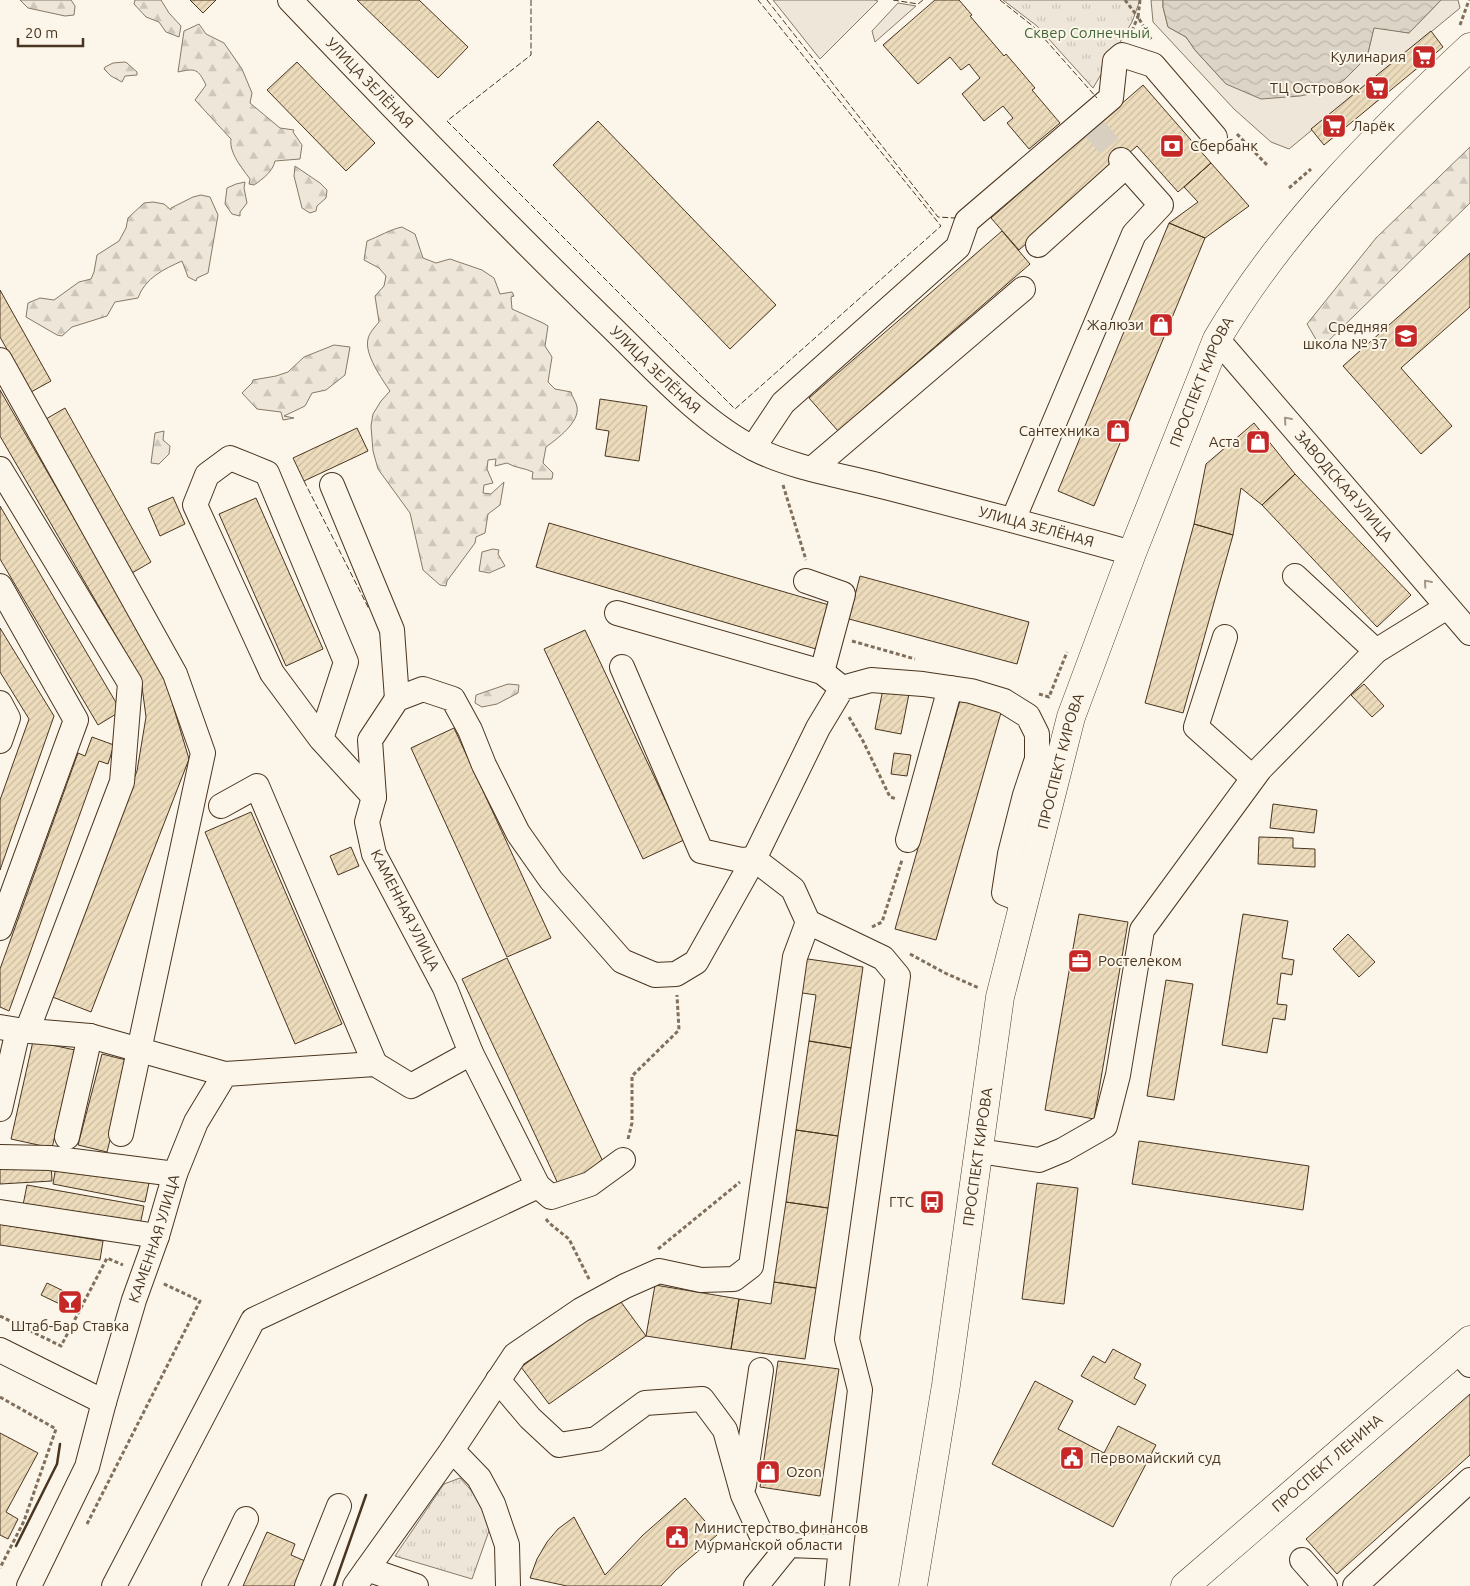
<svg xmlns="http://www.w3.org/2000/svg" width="1470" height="1586" font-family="Ubuntu,sans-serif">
  <defs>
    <pattern id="forest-firs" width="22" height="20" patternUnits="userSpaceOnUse" patternTransform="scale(1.25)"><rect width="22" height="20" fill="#ede6d9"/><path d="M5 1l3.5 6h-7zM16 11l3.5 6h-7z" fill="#cdc6ba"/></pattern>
    <pattern id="park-tufts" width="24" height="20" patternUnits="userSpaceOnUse" patternTransform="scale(1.25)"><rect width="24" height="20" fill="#ede6d9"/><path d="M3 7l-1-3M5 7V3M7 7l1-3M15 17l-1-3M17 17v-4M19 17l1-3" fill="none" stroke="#cdc6ba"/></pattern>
    <pattern id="water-waves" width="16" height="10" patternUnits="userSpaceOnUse" patternTransform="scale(1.25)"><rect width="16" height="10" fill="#dcd4c6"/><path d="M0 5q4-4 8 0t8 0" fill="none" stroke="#beb7aa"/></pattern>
    <pattern id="building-hatch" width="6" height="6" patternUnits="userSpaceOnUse" patternTransform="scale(1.25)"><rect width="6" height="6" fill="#ecdcbc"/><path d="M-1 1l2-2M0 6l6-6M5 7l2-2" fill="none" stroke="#ccbda1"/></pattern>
  </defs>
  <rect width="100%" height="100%" fill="#fbf6e9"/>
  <path fill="#ede6d9" stroke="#887966" d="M773,0H874L878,1L820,59Z
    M1151,0H1163V7L1168,27L1186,37L1195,50L1226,84L1367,57L1374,27L1409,33L1441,0H1458L1460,8L1289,149L1271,142L1234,109L1153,22Z
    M898,3L916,6L875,42L872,31Z"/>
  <path fill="url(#forest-firs)" stroke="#887966" d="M20,0H71L75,6L74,15L65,16L28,8Z
    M135,0H161L169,13L181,26L179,37L166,32L159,22L146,17L134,4Z
    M199,24L206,34L224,43L242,69L252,93L250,103L280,128L294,130L293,132L302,145L300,159L275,161C273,171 263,179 254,185L249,184L250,179C242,168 229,153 231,139L195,100L206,85C198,69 196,68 178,72L184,31Z
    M125,62L127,63L137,72V75L125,76L122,82L111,76L104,69L105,67L113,63Z
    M1470,147V203L1321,348L1307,324L1376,238Z
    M295,166L320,183L327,190L326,198L317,206L316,211L310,213L302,208L294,176Z
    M245,182L244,188L247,203L240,212V216L232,214L225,204L227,188L236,184Z
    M201,195L210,197L218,215L208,273L197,278L196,281L188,277L182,261C164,269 145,278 138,298L115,302L107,316L72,327L62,336L57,335L26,317L28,303L40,298L54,300L79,282L91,279L94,272L97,255L119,241L126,228L128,218L144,203L153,202L164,204L171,210V208L193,197Z
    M402,227L415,234L423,258L436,263L450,259L482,270L494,278L500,294L512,292L514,296L511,297L512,309L543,323L548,326L545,346L552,357L548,382L555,389L571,392C572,397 576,401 577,407C580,422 557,439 546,447L543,463L553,473L552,479H532L533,472C525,468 515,468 507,463L495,466L496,459L488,460L487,469L493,483L484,485L483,493L491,494L504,482L500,505L488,514L485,533L476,537L475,543L447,581L446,586L440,585L423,570L410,513L378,469L373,451L371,426L373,414L381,401L390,391C382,379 364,354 368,339C369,333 375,327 379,322L375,296L384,286L386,276L379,268L364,260L367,241C378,237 391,229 402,227Z
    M334,345L350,347L345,375L326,390L312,393L305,406L284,416L294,418L283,420L281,412L257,409L242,393L252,383L253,380L276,376L288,372L304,357Z
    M164,431L163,440L170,446L169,454L159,464L151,463L155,433Z
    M493,549L499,550L498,554L505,566L489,573L479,571L482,552Z
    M508,684L519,685L518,693L497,704L482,707L475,703L476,695Z"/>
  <path fill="url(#park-tufts)" stroke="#887966" d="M1003,0H1140L1132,22L1093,88L1037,26Z
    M460,1478L487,1508L490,1528L472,1579L395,1556L444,1484Z"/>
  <path fill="url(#water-waves)" stroke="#887966" d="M1163,0H1441L1409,33L1374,28L1367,57L1344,80L1329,90L1300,96L1261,99L1226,84L1195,50L1186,37L1168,27L1163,7Z"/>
  <path fill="url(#building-hatch)" stroke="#4a3520" d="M190,0H216L203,13Z
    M357,0H419L468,47L438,78Z
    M935,0H959L972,15L970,16L1004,56L1006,54L1035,88L1032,90L1060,123L1029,149L1007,123L1013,118L1003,106L984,121L962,94L980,78L969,64L961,70L950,57L918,84L883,45Z
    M1431,31L1443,47L1324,145L1311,129Z
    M297,62L375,143L346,171L267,90Z
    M1143,85L1211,163L1178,192L1137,146L1019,250L991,218Z
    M598,121L776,305L730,349L553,165Z
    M1211,163L1249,206L1205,238L1169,223L1198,202L1184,187Z
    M1169,223L1205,238L1094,506L1058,491Z
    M1002,231L1030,264L838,431L809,398Z
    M1470,253V307L1401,368L1452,426L1421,454L1343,366Z
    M0,290L51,381L31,392L0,337Z
    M0,390L163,672L189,759L91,1012L50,996L137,771L146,717L141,679L0,436Z
    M600,399L647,406L639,461L605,456L609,431L596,429Z
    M65,408L151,562L132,573L46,419Z
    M1254,423L1295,474L1262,505L1241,488L1233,535L1194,524L1206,464Z
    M357,428L368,451L304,481L293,458Z
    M1295,474L1411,595L1377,627L1262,505Z
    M173,497L185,524L160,536L148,508Z
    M256,498L323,649L286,666L219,514Z
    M0,506L121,711L98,725L0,559Z
    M549,523L829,605L816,649L536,567Z
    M1194,524L1233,535L1183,713L1145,703Z
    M860,576L1029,622L1017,664L849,619Z
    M0,628L54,716L0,870V800L29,719L0,672Z
    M585,630L684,840L643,859L544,649Z
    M1364,684L1384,706L1372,717L1351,695Z
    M883,689L909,694L901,734L875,729Z
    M961,697L1002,709L936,940L895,929Z
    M454,728L551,938L507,957L411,748Z
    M92,737L114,745L108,764L99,761L9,1011L0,1007V969L78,753L85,756Z
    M894,753L911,755L907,776L891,774Z
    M1273,804L1317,810L1314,833L1270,828Z
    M251,812L342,1024L295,1044L205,832Z
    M1259,837L1293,838V848L1315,849V867L1258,864Z
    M351,847L359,866L338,875L330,856Z
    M1079,914L1128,922L1094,1119L1045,1110Z
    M1243,914L1288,921L1282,958L1294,960L1292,975L1281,973L1277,1004L1287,1005L1285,1020L1273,1018L1267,1053L1222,1045Z
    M1348,934L1375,962L1359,977L1333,949Z
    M507,958L605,1166L560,1188L462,979Z
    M801,958L863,967L851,1048L809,1041L816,995L796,992Z
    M1166,980L1193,984L1174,1100L1147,1096Z
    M33,1041L75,1050L52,1148L11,1139Z
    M809,1041L851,1048L838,1136L796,1130Z
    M102,1054L130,1061L107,1152L78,1145Z
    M796,1130L838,1136L828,1208L786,1202Z
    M1139,1141L1309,1166L1303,1210L1132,1184Z
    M51,1163L52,1181L0,1184V1166Z
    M56,1166L149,1183L145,1202L53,1184Z
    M1037,1183L1078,1188L1064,1304L1022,1299Z
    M27,1185L144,1206L140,1225L23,1205Z
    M786,1202L828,1208L816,1288L774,1282Z
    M0,1224L103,1241L100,1260L0,1245Z
    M774,1282L816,1288L805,1359L731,1349L739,1299L771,1304Z
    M47,1283L76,1297L70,1309L41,1295Z
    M655,1285L739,1299L731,1349L646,1336Z
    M618,1298L646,1336L549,1404L521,1367Z
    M1113,1349L1141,1364L1134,1378L1146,1385L1135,1405L1081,1376L1093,1356L1105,1363Z
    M778,1361L839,1369L820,1496L760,1487Z
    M1035,1381L1073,1401L1058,1429L1104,1453L1118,1426L1156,1445L1113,1527L992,1464Z
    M1470,1394V1455L1337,1574L1306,1539Z
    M0,1433L38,1453L6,1512L18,1519L8,1539L0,1535Z
    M685,1498L717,1535L676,1570L661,1586H567L530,1578L537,1559L547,1542L558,1529L574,1517L605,1575L643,1535Z
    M267,1532L295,1544L291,1555L305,1561L294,1586H243Z"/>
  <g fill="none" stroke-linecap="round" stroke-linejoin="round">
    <path stroke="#d8cfc1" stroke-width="24" stroke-dasharray="24 12" stroke-linecap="butt" d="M1094,128L1121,160"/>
    <defs>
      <g id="minor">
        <path id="s1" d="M290,0C393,108 497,216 604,320C649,363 699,421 755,449C792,468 844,476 885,487C967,508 1050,530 1132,553"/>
        <path d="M1038,245L1126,166"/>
        <path id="s2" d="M1217,339L1470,633"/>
        <path d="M0,360L175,674L203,753L121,1134"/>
        <path d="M753,448L783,403L958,247L967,221L1111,98L1115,61L1122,55L1153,65L1215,137"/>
        <path d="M0,469L130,683L122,782L27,1031"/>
        <path d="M812,469L1023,289"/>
        <path d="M332,485L392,630L397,699"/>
        <path d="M1013,520L1134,234L1161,205L1121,160"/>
        <path d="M1295,576L1376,651"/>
        <path d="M806,581L843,594L822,672"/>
        <path d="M0,586L76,720L0,928"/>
        <path d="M617,613L822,672L842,688"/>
        <path d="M1225,637L1196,727L1253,778"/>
        <path d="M0,703L8,718L0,741"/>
        <path d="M321,739L272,673L195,505L207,475L230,458L267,473L346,662L321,739L374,797"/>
        <path d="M221,806L257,786L375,1064"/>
        <path d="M908,840L950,688"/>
        <path d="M0,1027L18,1030L90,1036L225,1074"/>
        <path d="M0,1109L18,1030"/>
        <path d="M67,1137L90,1036"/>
        <path d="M979,1151L1039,1160L1063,1150L1105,1126L1118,1075L1142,930L1260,769L1376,651L1447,607"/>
        <path d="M0,1157L50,1158L175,1174"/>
        <path d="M623,1160L590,1184L551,1197L538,1186L471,1053L445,988L374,854L367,822L374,797L370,740L397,699L423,689L453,699L470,730L484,765L518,833L551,880L622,961L655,975L676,974L696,962L754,859L818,728L842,688L871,680L923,684L971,691L1004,701L1028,716L1037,734V759L1025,795L1010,854L1004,893L1024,901"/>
        <path d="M0,1212L157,1236"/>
        <path d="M0,1350L104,1402L87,1467L29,1586"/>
        <path d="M1458,1351L1470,1365"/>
        <path d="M498,1380L530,1418L559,1445L596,1439L645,1403L702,1399L725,1430L743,1495L761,1534L789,1545"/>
        <path id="s3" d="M104,1402L134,1300L157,1236L175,1174L196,1122L225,1074L375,1064L411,1086L471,1053"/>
        <path d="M744,1485L761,1370"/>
        <path d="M1302,1560L1325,1586"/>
        <path d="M367,1569L452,1450"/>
        <path d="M114,1586L253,1320L538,1186"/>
        <path d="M214,1586L246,1519"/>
        <path d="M307,1586L339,1506"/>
        <path d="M355,1586L367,1569L416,1586"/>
        <path d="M508,1586L507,1545L493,1504L479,1478L452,1450L515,1355L581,1310L625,1286L659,1271L701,1280L734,1279L751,1266L795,957L808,922L793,889L754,859L741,860L701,851L622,667"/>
        <path d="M756,1586L789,1545L841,1547L860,1390L847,1339L898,976L883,958L808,922"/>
        <path d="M837,1586L841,1547"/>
        <path d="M1355,1586L1470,1480"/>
      </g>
      <g id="major">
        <path id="s4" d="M913,1586L946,1385L1000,997L1071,717L1132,553L1217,339C1283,227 1376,135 1470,47"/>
        <path id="s5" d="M1185,1586L1470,1340"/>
      </g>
    </defs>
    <use href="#minor" stroke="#4a3520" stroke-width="26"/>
    <use href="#major" stroke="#4a3520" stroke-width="29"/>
    <path stroke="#7f6f5c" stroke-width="3" stroke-dasharray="4 2.5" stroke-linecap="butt" d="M1125,0L1138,17L1130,35
      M1140,0L1138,17L1152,41
      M1460,25L1469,0
      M1237,134L1267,165
      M1289,188L1311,169
      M783,485L806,560
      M852,641L915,659
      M1039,694L1049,697L1067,652
      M849,717L863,741L890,797L897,799
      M872,927L882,922L902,860
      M910,954L945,973L979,988
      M628,1139L632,1123V1076L679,1030L677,995
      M546,1219L549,1223L569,1239L590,1281
      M658,1249L740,1182
      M0,1316L61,1346L107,1258L123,1265
      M0,1397L56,1429L24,1521L0,1568
      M87,1524L200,1301L162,1283"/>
    <use href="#minor" stroke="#fbf6e9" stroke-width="24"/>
    <use href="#major" stroke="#fbf6e9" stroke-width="28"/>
    <path stroke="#4a3520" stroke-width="1" stroke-dasharray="6 2.5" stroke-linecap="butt" d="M531,0V55L447,121L735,409L941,226L758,0
      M767,0L938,217L954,218L958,215
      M893,0L918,4L923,0
      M1000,0L1034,27L1097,98
      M304,481L369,609"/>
    <path stroke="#4a3520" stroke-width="2.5" d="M16,1546L57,1464L60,1444
      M334,1586L366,1495"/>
  </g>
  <defs><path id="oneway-chevron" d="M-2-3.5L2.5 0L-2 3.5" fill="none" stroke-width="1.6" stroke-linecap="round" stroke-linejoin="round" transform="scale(1.25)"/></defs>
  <g stroke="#a29684">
    <use href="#oneway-chevron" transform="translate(1287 420) rotate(-131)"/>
    <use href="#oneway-chevron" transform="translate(1427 583) rotate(-131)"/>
  </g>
  <defs>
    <symbol id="supermarket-square" viewBox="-11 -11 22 22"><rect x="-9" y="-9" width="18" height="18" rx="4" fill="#c62828" stroke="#fbf6e9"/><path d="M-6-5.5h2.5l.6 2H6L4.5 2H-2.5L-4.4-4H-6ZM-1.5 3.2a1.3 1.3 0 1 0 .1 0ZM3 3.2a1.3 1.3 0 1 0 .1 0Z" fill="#fff"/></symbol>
    <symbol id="bank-square" viewBox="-11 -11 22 22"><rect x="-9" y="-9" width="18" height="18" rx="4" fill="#c62828" stroke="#fbf6e9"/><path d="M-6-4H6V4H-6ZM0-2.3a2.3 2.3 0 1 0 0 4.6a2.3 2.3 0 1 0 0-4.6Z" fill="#fff"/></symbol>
    <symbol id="shop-square" viewBox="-11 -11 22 22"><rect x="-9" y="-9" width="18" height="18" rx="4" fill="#c62828" stroke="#fbf6e9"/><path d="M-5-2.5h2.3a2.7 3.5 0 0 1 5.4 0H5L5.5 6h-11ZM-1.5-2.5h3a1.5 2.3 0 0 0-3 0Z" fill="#fff"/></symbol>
    <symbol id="school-square" viewBox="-11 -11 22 22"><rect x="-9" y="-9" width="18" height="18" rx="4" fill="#c62828" stroke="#fbf6e9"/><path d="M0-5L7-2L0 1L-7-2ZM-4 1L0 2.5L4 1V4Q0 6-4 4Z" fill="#fff"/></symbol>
    <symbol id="office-square" viewBox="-11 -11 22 22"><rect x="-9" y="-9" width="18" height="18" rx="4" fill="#c62828" stroke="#fbf6e9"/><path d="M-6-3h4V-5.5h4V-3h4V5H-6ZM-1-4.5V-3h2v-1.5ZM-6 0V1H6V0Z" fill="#fff"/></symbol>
    <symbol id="bus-square" viewBox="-11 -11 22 22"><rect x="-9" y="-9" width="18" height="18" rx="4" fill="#c62828" stroke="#fbf6e9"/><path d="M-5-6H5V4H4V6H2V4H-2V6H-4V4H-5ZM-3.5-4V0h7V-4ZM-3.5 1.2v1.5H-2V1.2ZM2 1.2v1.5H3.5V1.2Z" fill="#fff"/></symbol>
    <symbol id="bar-square" viewBox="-11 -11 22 22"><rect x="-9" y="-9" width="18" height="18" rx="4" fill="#c62828" stroke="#fbf6e9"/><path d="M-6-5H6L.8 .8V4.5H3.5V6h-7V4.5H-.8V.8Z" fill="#fff"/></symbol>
    <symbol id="civic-square" viewBox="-11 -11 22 22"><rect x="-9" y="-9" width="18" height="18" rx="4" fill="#c62828" stroke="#fbf6e9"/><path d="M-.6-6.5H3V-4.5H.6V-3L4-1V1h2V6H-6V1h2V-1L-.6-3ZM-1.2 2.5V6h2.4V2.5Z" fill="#fff"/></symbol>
  </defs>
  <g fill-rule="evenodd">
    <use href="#supermarket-square" x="1410" y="43" width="28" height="28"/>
    <use href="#supermarket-square" x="1363" y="74" width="28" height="28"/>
    <use href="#supermarket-square" x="1320" y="112" width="28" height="28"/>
    <use href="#bank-square" x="1158" y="132" width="28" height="28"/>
    <use href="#shop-square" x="1147" y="311" width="28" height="28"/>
    <use href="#school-square" x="1392" y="322" width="28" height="28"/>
    <use href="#shop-square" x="1104" y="417" width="28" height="28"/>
    <use href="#shop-square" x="1244" y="428" width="28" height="28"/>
    <use href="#office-square" x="1066" y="947" width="28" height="28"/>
    <use href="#bus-square" x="918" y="1188" width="28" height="28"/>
    <use href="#bar-square" x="56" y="1288" width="28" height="28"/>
    <use href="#civic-square" x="1058" y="1444" width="28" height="28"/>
    <use href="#shop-square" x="754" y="1458" width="28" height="28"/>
    <use href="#civic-square" x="663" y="1523" width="28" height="28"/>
  </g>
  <g text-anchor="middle" stroke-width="4" stroke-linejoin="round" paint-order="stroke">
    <g font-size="15" fill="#436837" stroke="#fbf6e9">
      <text x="1087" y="38">Сквер Солнечный</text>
    </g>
    <g font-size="15" fill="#4a3520" stroke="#fbf6e9" text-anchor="end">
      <text x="1406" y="62">Кулинария</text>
      <text x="1360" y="93">ТЦ Островок</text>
      <text x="1352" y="131" text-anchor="start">Ларёк</text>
      <text x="1190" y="151" text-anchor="start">Сбербанк</text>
      <text x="1144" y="330">Жалюзи</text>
      <text x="1388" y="332">Средняя<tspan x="1388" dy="17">школа № 37</tspan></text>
      <text x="1100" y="436">Сантехника</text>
      <text x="1240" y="447">Аста</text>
      <text x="1098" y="966" text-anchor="start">Ростелеком</text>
      <text x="914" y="1207">ГТС</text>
      <text x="70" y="1331" text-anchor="middle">Штаб-Бар Ставка</text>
      <text x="1090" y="1463" text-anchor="start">Первомайский суд</text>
      <text x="786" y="1477" text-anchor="start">Ozon</text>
      <text x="694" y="1533" text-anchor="start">Министерство финансов<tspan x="694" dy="17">Мурманской области</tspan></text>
    </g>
    <g font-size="15" fill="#4a3520" stroke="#fbf6e9">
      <text dy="5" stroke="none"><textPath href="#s1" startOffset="115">УЛИЦА ЗЕЛЁНАЯ</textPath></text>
      <text dy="5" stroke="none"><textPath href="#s1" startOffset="520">УЛИЦА ЗЕЛЁНАЯ</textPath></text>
      <text dy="5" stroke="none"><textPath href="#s4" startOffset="1244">ПРОСПЕКТ КИРОВА</textPath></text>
      <text dy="5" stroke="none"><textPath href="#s2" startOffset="194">ЗАВОДСКАЯ УЛИЦА</textPath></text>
      <text dy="5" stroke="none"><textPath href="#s1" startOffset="940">УЛИЦА ЗЕЛЁНАЯ</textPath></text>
      <text dy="5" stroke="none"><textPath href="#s4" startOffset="839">ПРОСПЕКТ КИРОВА</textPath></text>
      <text transform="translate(405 910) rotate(63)" y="5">КАМЕННАЯ УЛИЦА</text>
      <text dy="5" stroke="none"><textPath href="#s4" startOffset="434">ПРОСПЕКТ КИРОВА</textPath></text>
      <text dy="5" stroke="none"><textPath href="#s3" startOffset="171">КАМЕННАЯ УЛИЦА</textPath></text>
      <text dy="5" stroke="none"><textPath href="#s5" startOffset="188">ПРОСПЕКТ ЛЕНИНА</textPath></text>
    </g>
  </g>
  <path d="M18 38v8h65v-8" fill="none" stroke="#4a3520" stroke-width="2.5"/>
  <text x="25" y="38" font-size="15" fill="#4a3520" stroke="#fbf6e9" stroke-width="4" paint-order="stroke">20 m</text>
</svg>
